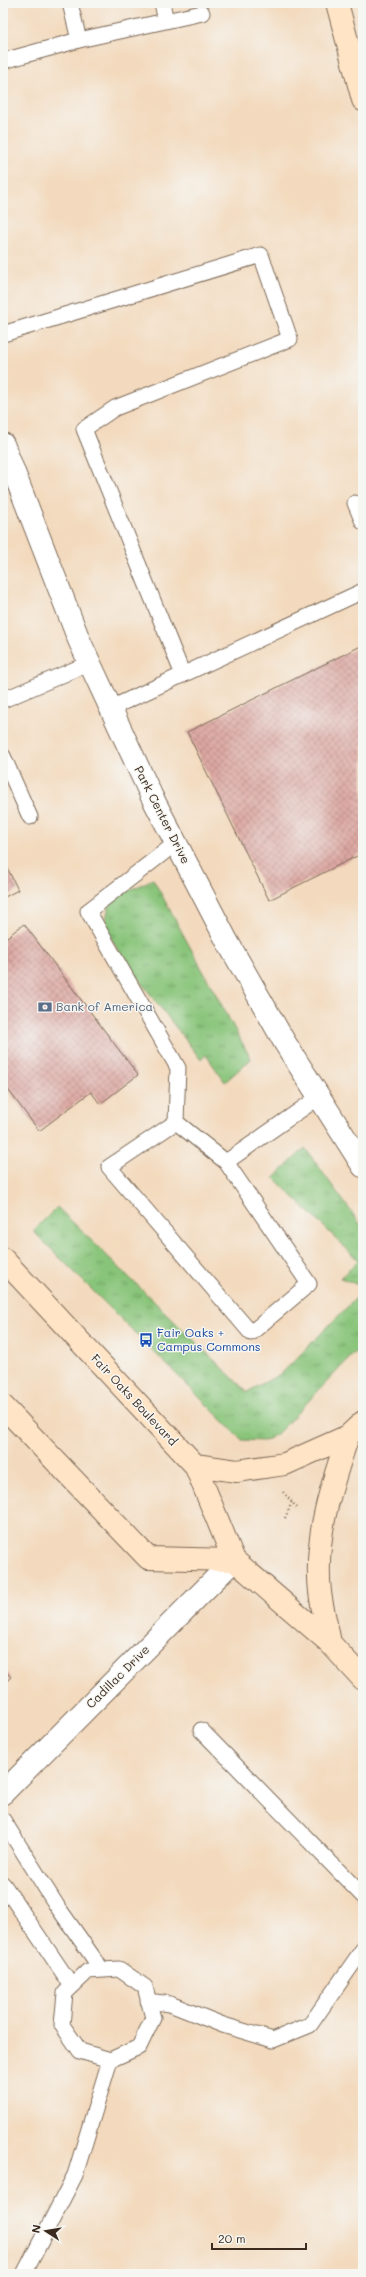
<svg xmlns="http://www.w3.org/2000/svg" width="366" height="2277" font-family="Mali,sans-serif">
  <defs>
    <pattern id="grass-tufts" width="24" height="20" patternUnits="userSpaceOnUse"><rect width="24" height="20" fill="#88c479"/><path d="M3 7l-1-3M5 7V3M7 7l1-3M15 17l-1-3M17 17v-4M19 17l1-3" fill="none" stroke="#709f63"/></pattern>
    <pattern id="building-cross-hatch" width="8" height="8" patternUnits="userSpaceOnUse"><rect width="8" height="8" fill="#dda7a2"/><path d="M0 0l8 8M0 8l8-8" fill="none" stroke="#b48883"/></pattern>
  </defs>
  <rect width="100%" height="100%" fill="#f6f6f2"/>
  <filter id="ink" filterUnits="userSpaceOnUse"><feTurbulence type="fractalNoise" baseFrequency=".025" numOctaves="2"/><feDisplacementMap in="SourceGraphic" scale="8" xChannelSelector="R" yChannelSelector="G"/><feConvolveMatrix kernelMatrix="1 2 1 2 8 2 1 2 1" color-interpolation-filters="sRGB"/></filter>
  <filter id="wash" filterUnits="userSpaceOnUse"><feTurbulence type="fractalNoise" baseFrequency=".012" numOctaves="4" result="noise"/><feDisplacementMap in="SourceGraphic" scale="16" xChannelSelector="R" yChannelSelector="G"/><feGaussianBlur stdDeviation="0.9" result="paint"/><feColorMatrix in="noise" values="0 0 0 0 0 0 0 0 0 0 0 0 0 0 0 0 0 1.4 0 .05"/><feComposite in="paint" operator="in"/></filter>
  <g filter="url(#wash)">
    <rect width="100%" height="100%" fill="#f3dabe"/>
    <path fill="url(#grass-tufts)" stroke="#62774c" d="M153,879L251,1059L225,1082L206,1055L201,1060C186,1039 107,943 106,926C105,916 109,908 112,899Z
      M305,1148L363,1228V1287L341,1278L358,1260L274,1178Z
      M57,1207L247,1392L282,1373L363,1291V1344L277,1434L264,1441L242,1440L33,1231Z"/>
    <g id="blocks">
      <path fill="url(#building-cross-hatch)" d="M363,645V853L269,900L187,732Z
        M3,859L18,890L3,898Z
        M24,924L138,1075L100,1104L91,1092L39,1131L3,1083V940Z
        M3,1668L11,1677L3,1685Z"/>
    </g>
  </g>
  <g filter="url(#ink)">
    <use href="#blocks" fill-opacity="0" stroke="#7b6856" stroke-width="1"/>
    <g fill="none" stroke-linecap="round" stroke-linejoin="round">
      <defs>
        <path id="lane" d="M162,3L166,21
          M79,40L202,13
          M3,61L79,40L70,3
          M3,334L261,255L290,339L115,408L84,429L183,675
          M355,503L363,522
          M3,700L90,663
          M111,708L363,591
          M3,756L30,817
          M176,843L88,911L178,1068L176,1122
          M226,1162L309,1284L251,1333L109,1167L176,1122L226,1162L319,1097
          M201,1730L363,1896
          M3,1820L57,1906L102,1970
          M3,1884L72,1986
          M119,1969L145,1987L153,2018L139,2047L110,2060L80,2051L62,2025L65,1993L88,1971Z
          M148,2001L170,2004L223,2025L273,2040L310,2025L363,1949
          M24,2274L75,2175L110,2060"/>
        <path id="street" d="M3,444L79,640L151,795L227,941L285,1043L363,1166
          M3,1793L234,1560"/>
        <path id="secondary" d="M337,3L363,100
          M3,1259L195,1465L234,1560L330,1643L363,1679
          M3,1406L148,1558L234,1560
          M195,1465L237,1471L285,1464L348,1436L363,1422
          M330,1643C327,1626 322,1609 320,1592C314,1537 331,1487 348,1436"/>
      </defs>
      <use href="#lane" stroke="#7b6856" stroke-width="17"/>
      <use href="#street" stroke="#7b6856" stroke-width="24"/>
      <use href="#secondary" stroke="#7b6856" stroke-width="24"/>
      <path stroke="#7b6856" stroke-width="2.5" stroke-dasharray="1 3" stroke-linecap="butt" d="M283,1492L298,1509
        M285,1518L292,1502"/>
      <use href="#lane" stroke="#fff" stroke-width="15"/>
      <use href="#street" stroke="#fff" stroke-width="22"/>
      <use href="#secondary" stroke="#ffe4c6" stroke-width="22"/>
    </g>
  </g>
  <defs>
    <symbol id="bank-bare" viewBox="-9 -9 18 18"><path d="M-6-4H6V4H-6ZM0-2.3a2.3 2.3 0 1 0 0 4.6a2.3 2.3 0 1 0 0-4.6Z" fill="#5c6f8a" stroke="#f6f6f2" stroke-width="2.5" paint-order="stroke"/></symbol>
    <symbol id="bus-bare" viewBox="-9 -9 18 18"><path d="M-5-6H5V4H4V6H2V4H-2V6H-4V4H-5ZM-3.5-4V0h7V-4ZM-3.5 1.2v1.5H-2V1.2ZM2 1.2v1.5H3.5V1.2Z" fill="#1a4fb4" stroke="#f6f6f2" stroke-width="2.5" paint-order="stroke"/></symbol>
  </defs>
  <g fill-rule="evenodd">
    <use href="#bank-bare" x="35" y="997" width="20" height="20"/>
    <use href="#bus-bare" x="136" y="1330" width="20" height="20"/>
  </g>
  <g text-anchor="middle" stroke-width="3" stroke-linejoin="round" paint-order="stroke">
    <g font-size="12" fill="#3b2a1e" stroke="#f6f6f2">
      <text transform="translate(162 815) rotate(63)" y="4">Park Center Drive</text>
      <text transform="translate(134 1400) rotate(47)" y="4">Fair Oaks Boulevard</text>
      <text transform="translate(118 1677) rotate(-45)" y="4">Cadillac Drive</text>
    </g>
    <g font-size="12" fill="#4e5e75" stroke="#f6f6f2" text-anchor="start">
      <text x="56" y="1011">Bank of America</text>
    </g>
    <g font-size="12" fill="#164399" stroke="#f6f6f2" text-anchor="start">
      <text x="157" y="1337">Fair Oaks +<tspan x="157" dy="14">Campus Commons</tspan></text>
    </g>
  </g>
  <rect width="366" height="2277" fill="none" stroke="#f6f6f2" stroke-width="16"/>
  <g transform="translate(46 2231) rotate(282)" stroke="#f6f6f2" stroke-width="3" paint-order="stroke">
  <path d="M0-3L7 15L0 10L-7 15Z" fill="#3b2a1e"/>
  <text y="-6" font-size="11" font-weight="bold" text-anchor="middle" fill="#3b2a1e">N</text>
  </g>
  <path d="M212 2243v6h94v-6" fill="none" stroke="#3b2a1e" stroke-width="2"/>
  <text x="218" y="2243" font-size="12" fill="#3b2a1e" stroke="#f6f6f2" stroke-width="3" paint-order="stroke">20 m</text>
</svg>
